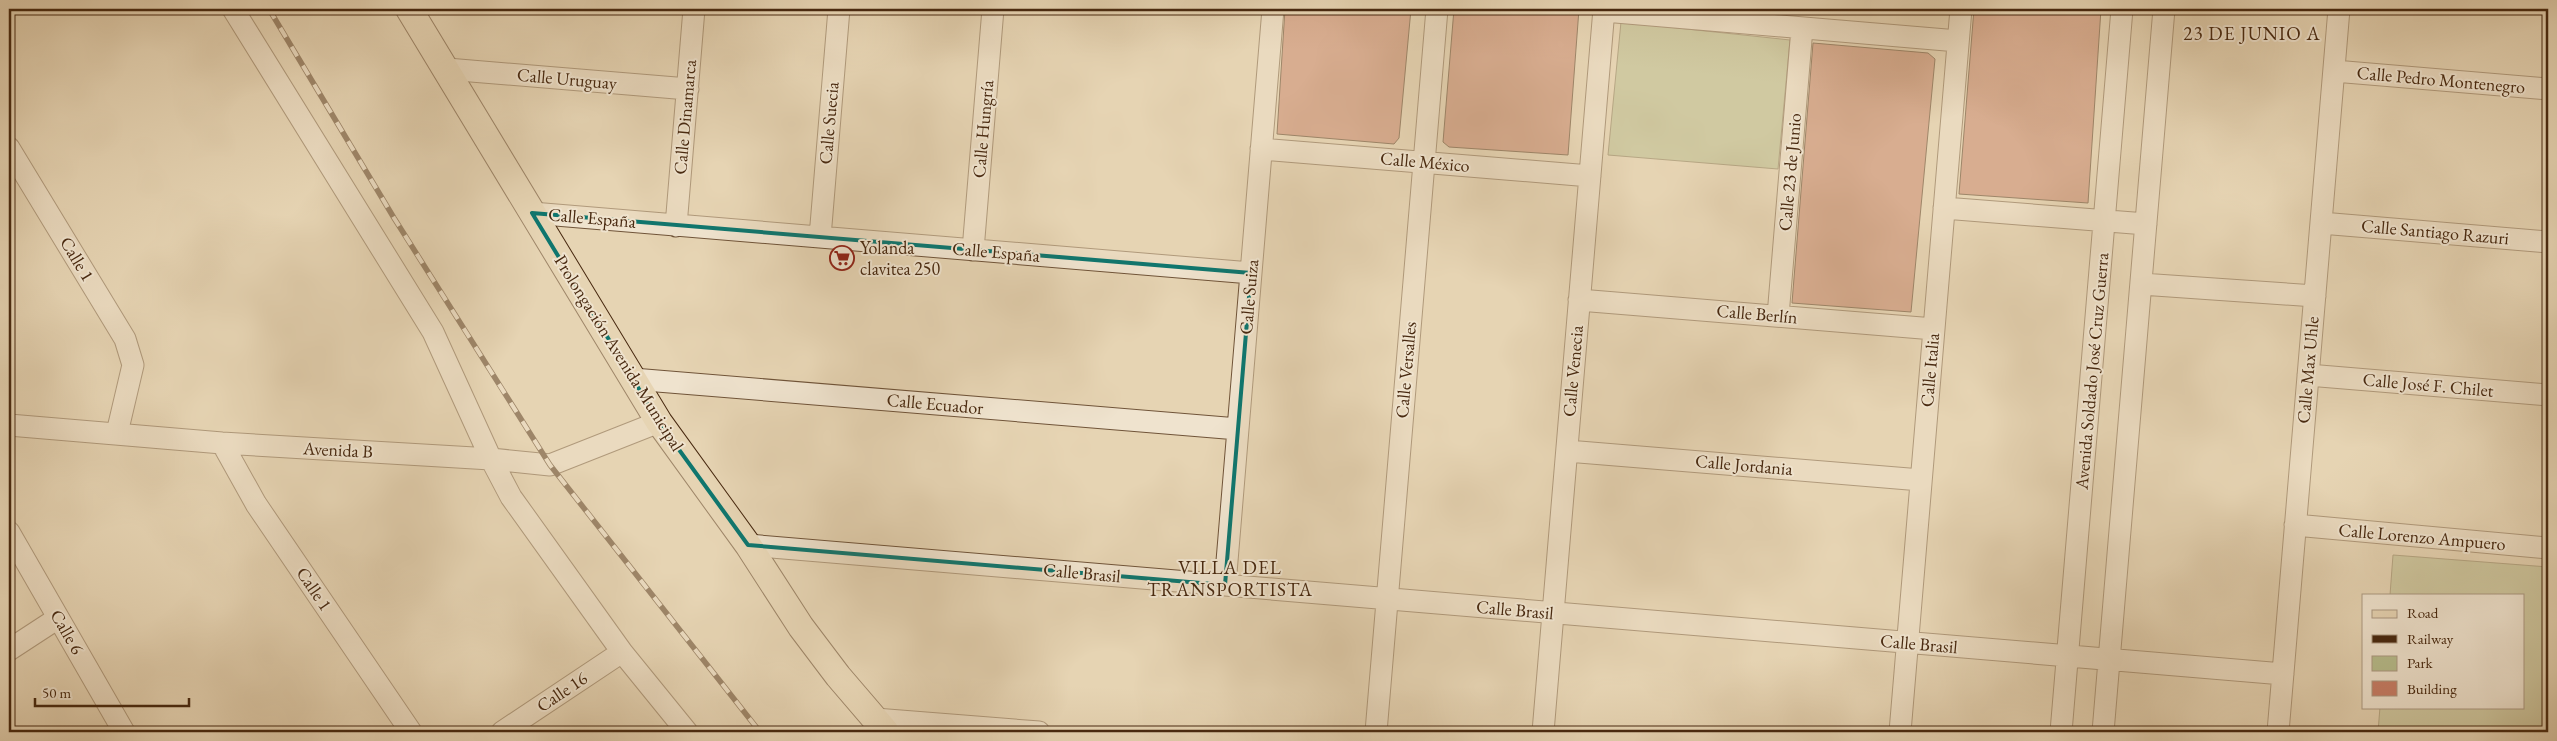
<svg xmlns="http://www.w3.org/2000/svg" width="2557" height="741" font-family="'EB Garamond',serif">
  <rect width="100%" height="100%" fill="#e6d4b3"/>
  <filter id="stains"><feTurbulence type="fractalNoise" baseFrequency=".004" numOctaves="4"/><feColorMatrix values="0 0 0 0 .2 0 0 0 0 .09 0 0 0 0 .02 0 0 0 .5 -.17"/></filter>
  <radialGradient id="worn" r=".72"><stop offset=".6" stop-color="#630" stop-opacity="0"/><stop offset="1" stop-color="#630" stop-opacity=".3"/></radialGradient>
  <path fill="#b6bc8c" stroke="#7f724e" d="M1621,22L1790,40L1778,169L1608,155Z
    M2393,555L2548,567V732H2378L2380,707H2523V595H2390Z"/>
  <path fill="#c77e67" stroke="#482910" d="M1285,9H1411L1399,138L1394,144L1277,134Z
    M1454,9H1579L1568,155L1449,147L1443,142Z
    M1974,9H2101L2088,203L1959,194Z
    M1813,43L1928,53L1935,59L1911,312L1792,303Z"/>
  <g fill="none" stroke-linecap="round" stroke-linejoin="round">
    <defs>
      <path id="minor" d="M233,9L433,332L491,459L511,497L622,652L687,732
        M1604,11L1958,41
        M447,69L688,89
        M2334,71L2548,89
        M9,148L125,339L133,365L117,433
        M1261,149L1590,176
        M1944,208L2146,224
        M532,213L1251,273
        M2321,223L2548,242
        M676,226L694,9
        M820,237L839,9
        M973,250L993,9
        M2141,284L2315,296
        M1579,300L1934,329
        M1778,316L1802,28
        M2308,375L2548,395
        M633,379L1238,429
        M9,425L222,443L491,459L550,465L659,422
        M222,443L256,504L411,732
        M1567,451L1921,480
        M2295,525L2548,548
        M9,532L124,732
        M748,545L2283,674
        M1225,585L1273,9
        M9,650L58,618
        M875,719L1039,732
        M502,732L622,652
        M1376,732L1437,9
        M1543,732L1604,9
        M1900,732L1961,9
        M2061,732L2122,9
        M2103,732L2164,9
        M2278,732L2339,9"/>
      <path id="major" d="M409,9L659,422L748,545L801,627L838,676L886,732"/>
    </defs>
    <use href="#minor" stroke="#705439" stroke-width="23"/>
    <use href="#major" stroke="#482910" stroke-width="28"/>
    <use href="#minor" stroke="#efe3ce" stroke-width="21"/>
    <use href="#major" stroke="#e6d4b3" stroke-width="26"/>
    <defs>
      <path id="rail" d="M269,9L394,218L550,465L760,732"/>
    </defs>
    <use href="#rail" stroke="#482910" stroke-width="5.5"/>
    <use href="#rail" stroke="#efe3ce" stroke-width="4" stroke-dasharray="11" stroke-linecap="butt"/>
  </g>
  <path d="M0 0H2557V741H0ZM532,213L1251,273L1225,585L748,545L659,422Z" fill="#e6d4b3" fill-opacity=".55" fill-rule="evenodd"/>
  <path fill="none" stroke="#0f766e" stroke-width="4" stroke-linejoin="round" d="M532,213L1251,273L1225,585L748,545L659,422Z"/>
  <defs>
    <symbol id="supermarket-ring" viewBox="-11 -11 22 22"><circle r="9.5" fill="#efe3ce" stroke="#8f2418" stroke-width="1.5"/><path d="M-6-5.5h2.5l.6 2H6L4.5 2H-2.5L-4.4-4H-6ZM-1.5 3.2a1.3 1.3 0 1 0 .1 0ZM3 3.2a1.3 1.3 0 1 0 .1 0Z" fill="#8f2418"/></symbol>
  </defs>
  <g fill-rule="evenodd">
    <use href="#supermarket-ring" x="828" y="244" width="28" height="28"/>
  </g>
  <g text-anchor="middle" stroke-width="4" stroke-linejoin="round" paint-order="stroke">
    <g font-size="18" fill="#482910" stroke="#efe3ce">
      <text transform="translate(567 79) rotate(5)" y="6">Calle Uruguay</text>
      <text transform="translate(2441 80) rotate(5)" y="6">Calle Pedro Montenegro</text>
      <text transform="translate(685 117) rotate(-85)" y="6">Calle Dinamarca</text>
      <text transform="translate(829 123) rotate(-85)" y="6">Calle Suecia</text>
      <text transform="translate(983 129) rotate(-85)" y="6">Calle Hungría</text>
      <text transform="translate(1425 162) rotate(5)" y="6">Calle México</text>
      <text transform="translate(1790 172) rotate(-85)" y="6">Calle 23 de Junio</text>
      <text transform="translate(592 218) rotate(5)" y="6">Calle España</text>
      <text transform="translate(2435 232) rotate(5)" y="6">Calle Santiago Razuri</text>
      <text transform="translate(996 252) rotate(5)" y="6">Calle España</text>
      <text transform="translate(77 259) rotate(59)" y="6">Calle 1</text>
      <text transform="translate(1249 297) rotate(-85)" y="6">Calle Suiza</text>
      <text transform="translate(1757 314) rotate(5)" y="6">Calle Berlín</text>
      <text transform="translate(619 353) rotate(58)" y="6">Prolongación Avenida Municipal</text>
      <text transform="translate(1406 370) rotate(-85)" y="6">Calle Versalles</text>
      <text transform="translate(1930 370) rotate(-85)" y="6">Calle Italia</text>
      <text transform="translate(2308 370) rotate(-85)" y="6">Calle Max Uhle</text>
      <text transform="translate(1573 371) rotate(-85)" y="6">Calle Venecia</text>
      <text transform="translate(2092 371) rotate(-85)" y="6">Avenida Soldado José Cruz Guerra</text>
      <text transform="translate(2428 385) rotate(5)" y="6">Calle José F. Chilet</text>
      <text transform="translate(935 404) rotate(5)" y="6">Calle Ecuador</text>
      <text transform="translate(338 450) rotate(3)" y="6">Avenida B</text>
      <text transform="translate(1744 465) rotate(5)" y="6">Calle Jordania</text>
      <text transform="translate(2422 537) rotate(5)" y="6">Calle Lorenzo Ampuero</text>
      <text transform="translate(1082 573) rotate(5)" y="6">Calle Brasil</text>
      <text transform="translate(314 589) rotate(56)" y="6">Calle 1</text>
      <text transform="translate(1515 610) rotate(5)" y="6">Calle Brasil</text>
      <text transform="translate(67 632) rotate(60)" y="6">Calle 6</text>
      <text transform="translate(1919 644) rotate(5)" y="6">Calle Brasil</text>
      <text transform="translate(562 692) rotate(-34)" y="6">Calle 16</text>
    </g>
    <g font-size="18" fill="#482910" stroke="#efe3ce" text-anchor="start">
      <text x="860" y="254">Yolanda<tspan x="860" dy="21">clavitea 250</tspan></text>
    </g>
    <g font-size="19" letter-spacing="1" fill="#482910" stroke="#efe3ce">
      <text x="2252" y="40">23 DE JUNIO A</text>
      <text x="1230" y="574">VILLA DEL<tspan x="1230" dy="22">TRANSPORTISTA</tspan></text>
    </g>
  </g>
  <rect width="2557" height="741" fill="none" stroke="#e6d4b3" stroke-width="30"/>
  <rect x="10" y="10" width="2537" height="721" fill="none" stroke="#482910" stroke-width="2.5"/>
  <rect x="15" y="15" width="2527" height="711" fill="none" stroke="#482910"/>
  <rect x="2362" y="594" width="162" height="115" fill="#efe3ce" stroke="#ac9982"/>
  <rect x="2372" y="610" width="25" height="8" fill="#e6d4b3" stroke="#ac9982"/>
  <text x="2407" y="618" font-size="15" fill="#482910">Road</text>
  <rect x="2372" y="635" width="25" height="8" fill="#482910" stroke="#ac9982"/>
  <text x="2407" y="644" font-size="15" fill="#482910">Railway</text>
  <rect x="2372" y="656" width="25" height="15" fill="#b6bc8c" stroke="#ac9982"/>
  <text x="2407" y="668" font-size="15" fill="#482910">Park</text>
  <rect x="2372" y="681" width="25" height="15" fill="#c77e67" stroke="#ac9982"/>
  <text x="2407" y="694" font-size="15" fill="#482910">Building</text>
  <path d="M35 698v8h154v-8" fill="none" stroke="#482910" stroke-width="2.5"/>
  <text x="42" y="698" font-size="15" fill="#482910" stroke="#efe3ce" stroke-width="4" paint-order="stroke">50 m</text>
  <rect width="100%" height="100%" filter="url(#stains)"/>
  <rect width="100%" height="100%" fill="url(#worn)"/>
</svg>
